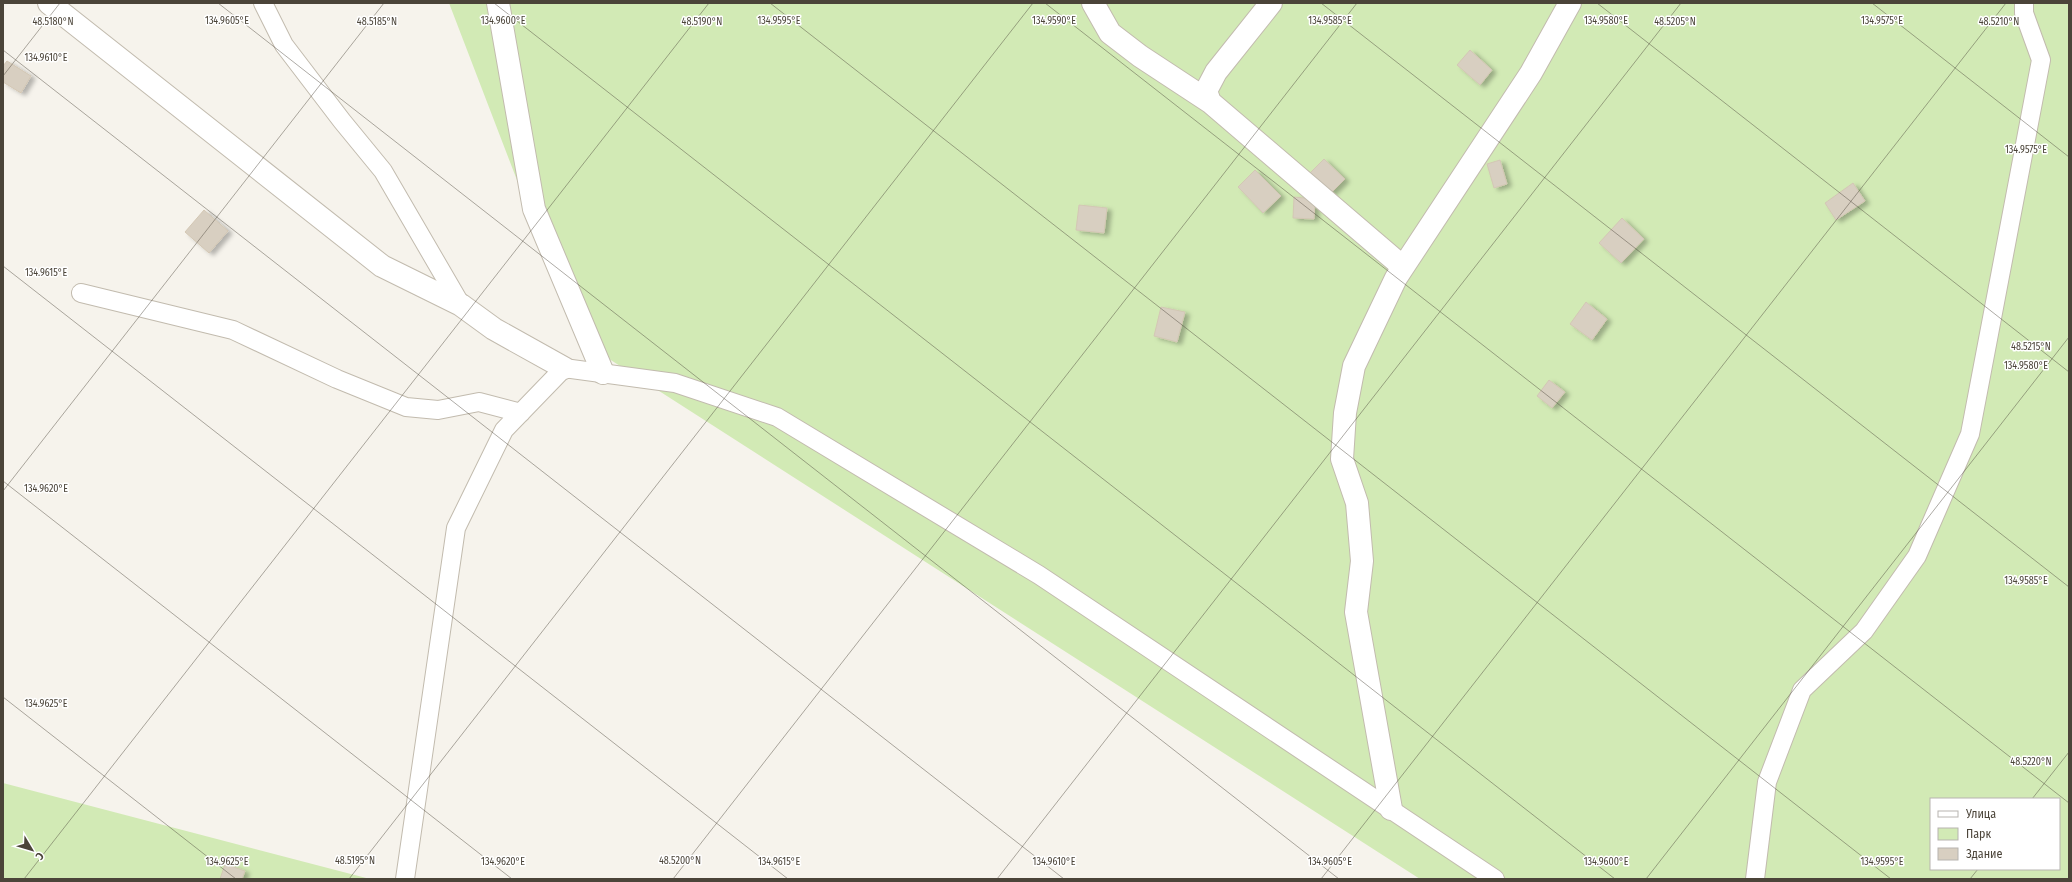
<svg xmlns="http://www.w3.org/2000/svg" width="2072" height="882" font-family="'Fira Sans Condensed',sans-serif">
  <defs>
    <filter id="shadow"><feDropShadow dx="4.5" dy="2.5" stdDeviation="2" flood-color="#0004"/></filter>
  </defs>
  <rect width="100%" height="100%" fill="#f6f3ec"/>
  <path fill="#d2eab5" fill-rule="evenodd" d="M449,3H2069V879H1420L578,339ZM1931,799H2059V869H1931Z
    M3,783L370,879H3Z"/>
  <path fill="#d8cfc1" stroke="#d3c7b4" filter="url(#shadow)" d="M1470,50L1492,70L1480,85L1457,65Z
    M7,61L31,76L21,93L3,82V66Z
    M1324,159L1345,179L1330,194L1309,174Z
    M1500,160L1507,184L1494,188L1487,164Z
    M1255,170L1281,196L1263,213L1238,187Z
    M1853,183L1865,201L1836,220L1825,203Z
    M1294,197L1315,199L1314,219L1293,218Z
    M1079,205L1107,208L1104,233L1076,230Z
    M204,210L228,231L209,253L185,232Z
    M1622,218L1644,239L1621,263L1599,243Z
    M1586,302L1607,319L1592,340L1570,324Z
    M1161,307L1185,312L1177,342L1154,336Z
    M1549,380L1565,392L1552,408L1537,396Z
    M225,864L245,871L242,879H220Z"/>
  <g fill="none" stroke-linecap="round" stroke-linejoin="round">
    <defs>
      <path id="lane" d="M263,3L284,45L342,121L383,171L461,305
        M81,293L233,330L337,379L406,407L438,410L479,402L521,413
        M405,879L456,528L504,430L564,368L675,383L777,417L1039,575L1495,879
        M1755,879L1767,782L1802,690L1864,631L1917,556L1970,434L2041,60L2024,13V3"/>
      <path id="street" d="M49,3L382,266L461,305L494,329L564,368
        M498,3L534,209L603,373
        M1093,3L1110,33L1140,56L1210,102L1403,267
        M1210,102L1206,91L1216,72L1271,3
        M1391,809L1356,612L1362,561L1357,503L1342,459L1345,413L1354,366L1396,278L1531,73L1570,3"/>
    </defs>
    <use href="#lane" stroke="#c2bbae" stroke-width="20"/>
    <use href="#street" stroke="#c2bbae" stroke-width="24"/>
    <use href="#lane" stroke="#fff" stroke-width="18"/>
    <use href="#street" stroke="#fff" stroke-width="22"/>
  </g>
  <path fill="none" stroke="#4b4439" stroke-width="1" stroke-opacity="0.45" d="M218,3L1339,879M494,3L1615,879M770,3L1891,879M1045,3L2069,803M1321,3L2069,587M1597,3L2069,372M1872,3L2069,157M3,50L1064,879M3,76L60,3M3,266L788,879M3,481L512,879M3,491L384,3M3,697L236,879M2032,799L2069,752M24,879L709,3M349,879L1033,3M673,879L1357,3M997,879L1681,3M1321,879L2006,3M1646,879L2069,337M1970,879L1978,869"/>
  <g font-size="10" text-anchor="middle" fill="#4b4439" stroke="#fff" stroke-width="3" stroke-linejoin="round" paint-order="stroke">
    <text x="227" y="24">134.9605°E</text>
    <text x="503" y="24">134.9600°E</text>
    <text x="779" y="24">134.9595°E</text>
    <text x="1054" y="24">134.9590°E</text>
    <text x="1330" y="24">134.9585°E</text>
    <text x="1606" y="24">134.9580°E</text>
    <text x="1882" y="24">134.9575°E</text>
    <text x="377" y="25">48.5185°N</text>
    <text x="702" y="25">48.5190°N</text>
    <text x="1675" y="25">48.5205°N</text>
    <text x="1999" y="25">48.5210°N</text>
    <text x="53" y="25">48.5180°N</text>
    <text x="46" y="61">134.9610°E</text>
    <text x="2026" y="153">134.9575°E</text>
    <text x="46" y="276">134.9615°E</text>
    <text x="2031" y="350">48.5215°N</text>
    <text x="2026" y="369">134.9580°E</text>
    <text x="46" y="492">134.9620°E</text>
    <text x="2026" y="584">134.9585°E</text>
    <text x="46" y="707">134.9625°E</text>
    <text x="2031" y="765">48.5220°N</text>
    <text x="355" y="864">48.5195°N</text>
    <text x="680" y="864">48.5200°N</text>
    <text x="227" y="865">134.9625°E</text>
    <text x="503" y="865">134.9620°E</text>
    <text x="779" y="865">134.9615°E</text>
    <text x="1054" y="865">134.9610°E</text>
    <text x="1330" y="865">134.9605°E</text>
    <text x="1606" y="865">134.9600°E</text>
    <text x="1882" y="865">134.9595°E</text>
  </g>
  <rect width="2072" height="882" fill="none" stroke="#4b4439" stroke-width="8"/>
  <rect x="1930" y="798" width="130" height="72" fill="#ffffff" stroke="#b7b4b0"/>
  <rect x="1938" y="811" width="20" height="6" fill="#ffffff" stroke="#b7b4b0"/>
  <text x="1966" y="818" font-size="12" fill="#4b4439">Улица</text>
  <rect x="1938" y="828" width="20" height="12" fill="#d2eab5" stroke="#b7b4b0"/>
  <text x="1966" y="838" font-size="12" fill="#4b4439">Парк</text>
  <rect x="1938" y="848" width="20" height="12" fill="#d8cfc1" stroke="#b7b4b0"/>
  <text x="1966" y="858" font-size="12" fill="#4b4439">Здание</text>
  <g transform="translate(32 850) rotate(128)" stroke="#ffffff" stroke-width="3" paint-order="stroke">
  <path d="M0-3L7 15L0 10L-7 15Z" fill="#4b4439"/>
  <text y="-6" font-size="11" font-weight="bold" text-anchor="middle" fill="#4b4439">С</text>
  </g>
</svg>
